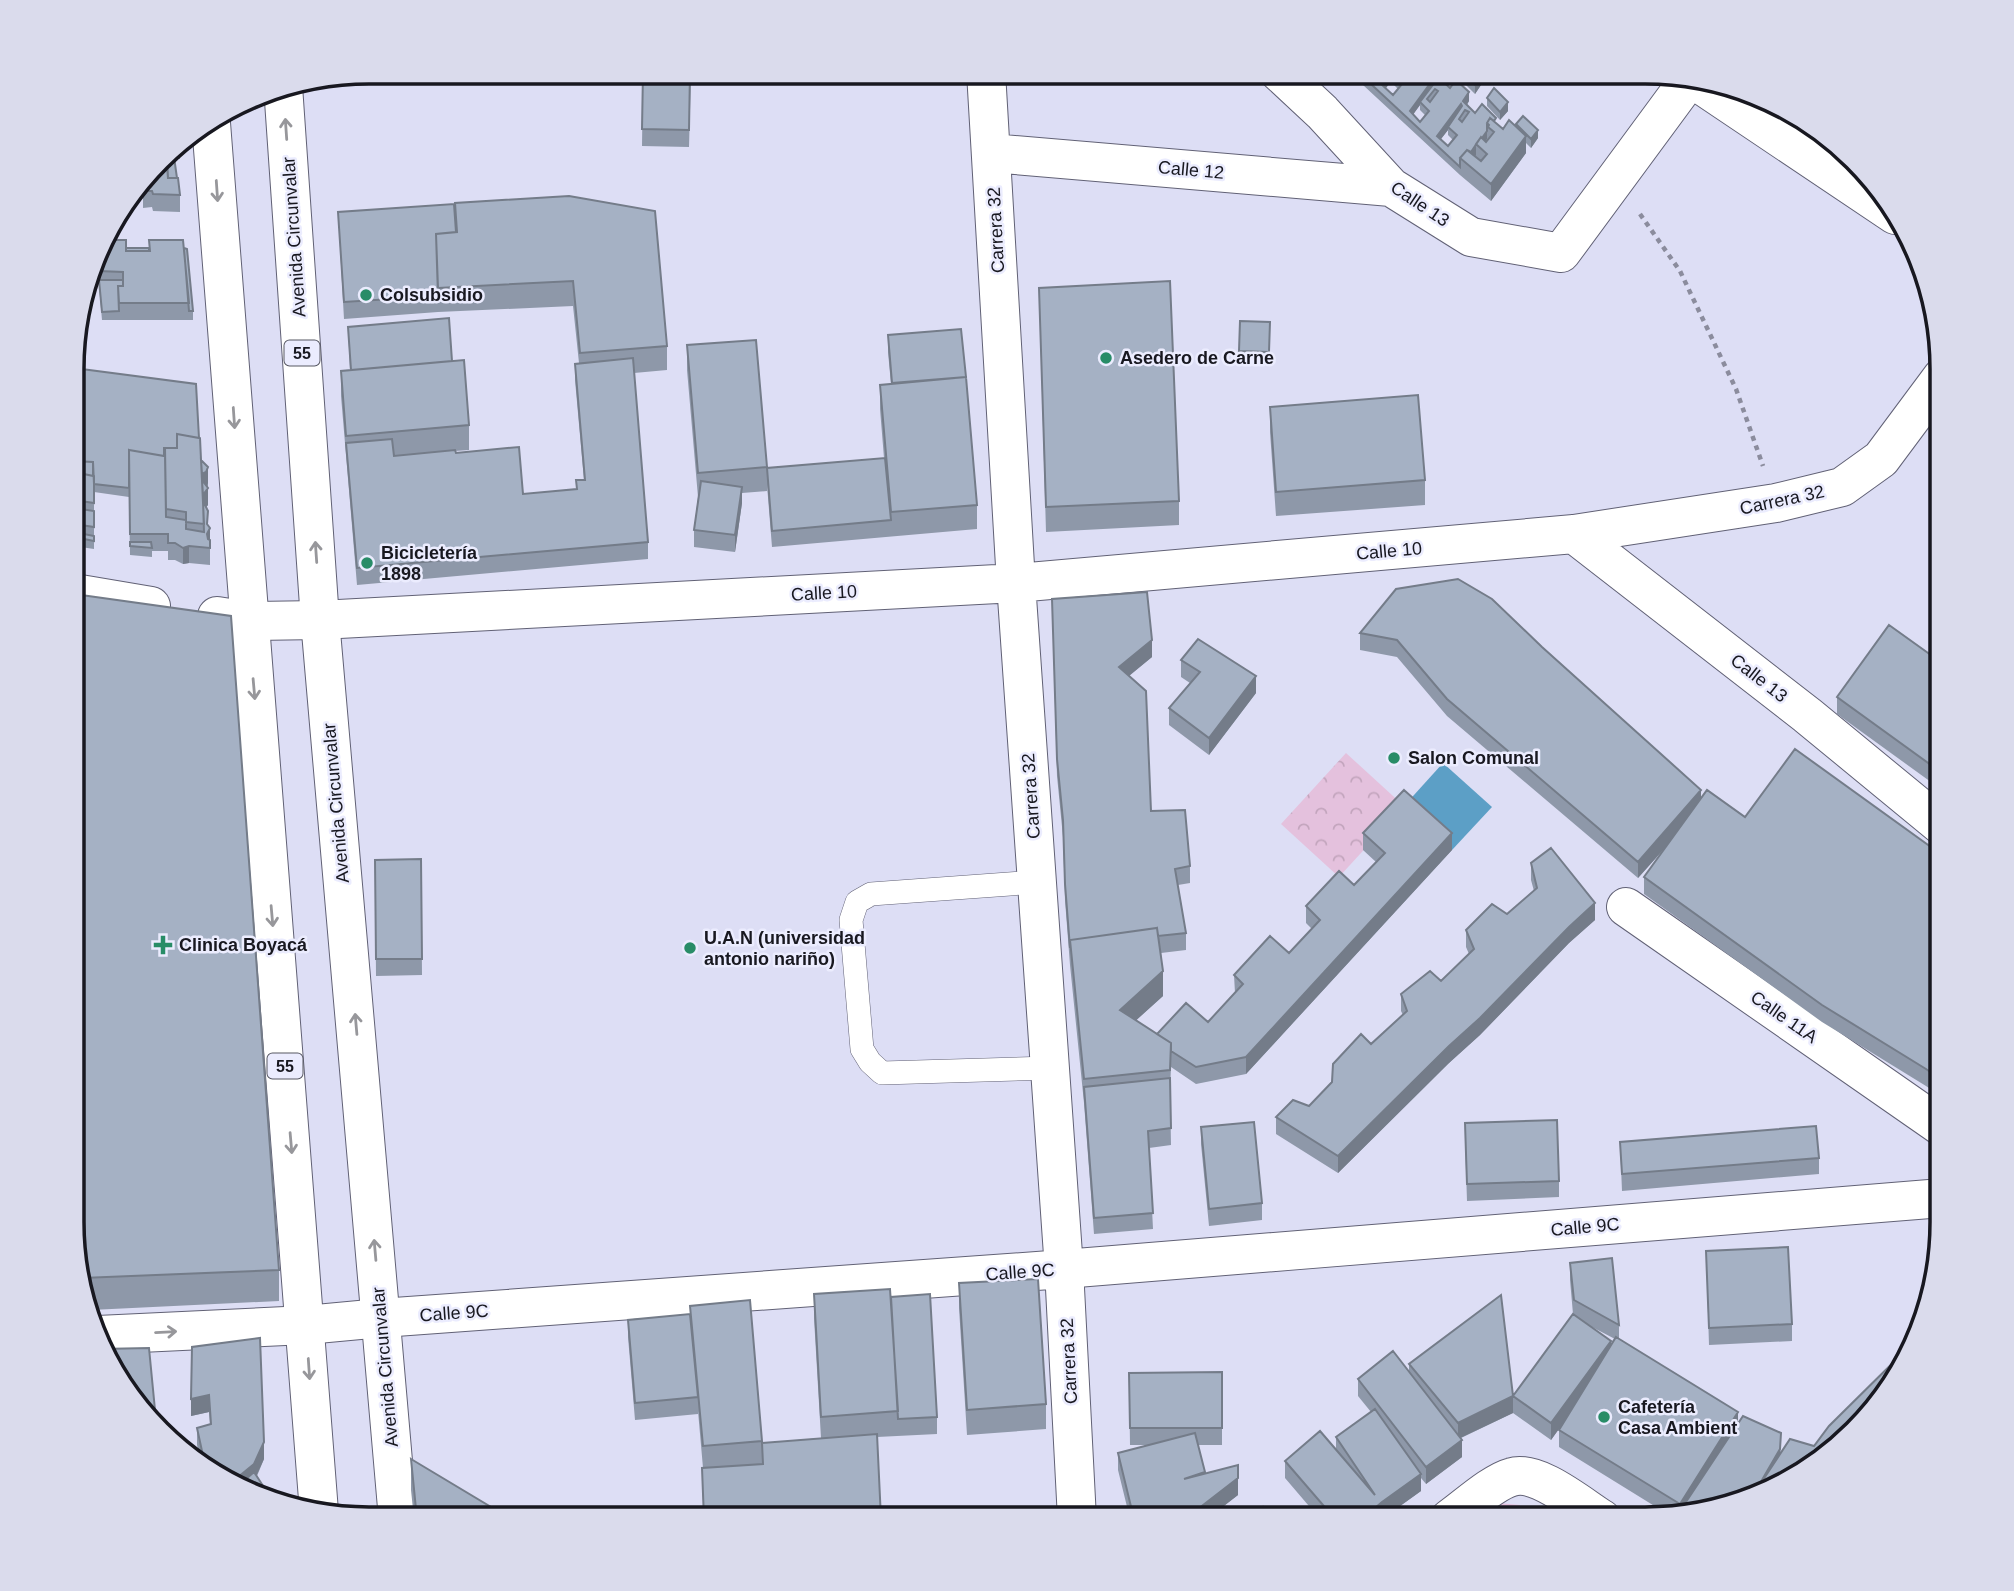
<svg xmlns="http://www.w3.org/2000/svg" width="2014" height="1591" font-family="Arial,sans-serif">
  <defs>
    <pattern id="grass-dots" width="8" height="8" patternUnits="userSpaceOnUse" patternTransform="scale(1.75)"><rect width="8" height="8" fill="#e4c1dd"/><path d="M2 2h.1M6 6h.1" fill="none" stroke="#c3a5bd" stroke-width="1.8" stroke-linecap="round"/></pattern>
    <pattern id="park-crowns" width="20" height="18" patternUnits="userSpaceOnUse" patternTransform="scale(1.75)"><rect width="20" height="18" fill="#e4c1dd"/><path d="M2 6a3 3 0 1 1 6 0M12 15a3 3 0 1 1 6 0" fill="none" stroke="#c3a5bd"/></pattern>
  </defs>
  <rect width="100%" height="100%" fill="#dddef5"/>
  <path fill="url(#grass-dots)" d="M1499,1503L1520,1505L1519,1519H1479Z"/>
  <path fill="url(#park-crowns)" d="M1346,753L1404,806L1339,877L1281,824Z"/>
  <path fill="#5c9fc6" d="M1443,763L1492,807L1452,850L1404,806Z"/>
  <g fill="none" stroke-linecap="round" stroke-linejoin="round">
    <defs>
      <path id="lane" d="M1037,882L871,894L857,902L851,920L862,1049L870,1062L882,1073L1050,1068"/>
      <path id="street" d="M986,72L1016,583L1064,1269L1077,1519
        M1279,72L1322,112L1391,187L1471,237L1561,253L1690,78
        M1691,78L1895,215
        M991,153L1391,187
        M1574,534L1807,715L1942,826
        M74,593L151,606
        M217,616L249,621L320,620L1016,583L1574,534L1776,503L1842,487L1881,459L1942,377
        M1626,907L1942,1127
        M98,1335L306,1325L381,1318L1064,1269L1942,1198
        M1449,1519C1466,1507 1493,1482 1512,1477C1537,1469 1581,1506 1602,1519"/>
      <path id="highway" d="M283,86L320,620L398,1519
        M211,123L319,1512"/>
    </defs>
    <use href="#lane" stroke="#616175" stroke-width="24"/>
    <use href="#street" stroke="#616175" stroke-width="40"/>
    <use href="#highway" stroke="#616175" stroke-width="40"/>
    <path stroke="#8b8c9d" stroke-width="4.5" stroke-dasharray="5 5" stroke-linecap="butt" d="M1640,214L1680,271L1736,389L1763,466"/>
    <use href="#lane" stroke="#fff" stroke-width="23"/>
    <use href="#street" stroke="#fff" stroke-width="38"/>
    <use href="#highway" stroke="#fff" stroke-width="38"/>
  </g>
  <path fill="#8e98a9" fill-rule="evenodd" d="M643,72H691L689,147L642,146Z
    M1349,72H1442V76L1440,79L1450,88L1469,101L1467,105L1475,113L1496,123L1503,129L1516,127V124L1538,138L1531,148L1526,143V153L1491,201L1460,175ZM1394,78V85L1398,89L1393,95L1386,88ZM1420,105V110L1425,115L1420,122L1413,114ZM1448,130V135L1453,140L1448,146L1441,139Z
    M1461,72L1481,85L1475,94L1461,80Z
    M1487,98L1508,111L1500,120L1487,106Z
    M173,145L180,151V159H174L180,195V212L153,211L152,207L143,208V195H132V213H118Z
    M569,196L667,346V370L634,373L648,542V559L357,585L341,396V371L350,370L348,327L452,361L469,425V450L455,451L456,453L523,494L576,489V480H584L575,380V364L579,363L573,306L438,312L344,319L338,212Z
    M107,234V240L126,251L149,248V240H183L193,311V320H102L97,263Z
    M1039,288L1179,501V525L1046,532Z
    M1240,321L1270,322L1269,360L1239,359Z
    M888,335L977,505V529L772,547L767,485V468L884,458L880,409V385L891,384L888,352Z
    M687,345L767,467V491L742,493V503L735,552L694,547V530L698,497L687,370Z
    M74,368L201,460L208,483V505L206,507L208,526L210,528V565L189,563L183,564L175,560H168V551H152V557L130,555L129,497L94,492V549L74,546Z
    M1270,407L1425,480V505L1276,516L1270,432Z
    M1396,589L1701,798L1745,817L1942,855V1097L1926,1086L1822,1022L1644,894V877L1666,847L1638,878L1447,716L1397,657L1360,650V633Z
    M1052,599L1152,657L1129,676L1151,811L1190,866V883L1178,885L1186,933V950L1161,953L1163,996L1136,1020L1157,1034L1208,1022L1235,993L1234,975L1289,953L1312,929L1306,923V906L1354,885L1376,862L1363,850V833L1452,850L1246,1074L1196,1084L1171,1067L1170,1090L1171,1145L1149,1148L1153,1229L1094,1234L1084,1103L1070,965L1065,900L1063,837L1057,776Z
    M1181,660L1256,693L1209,755L1169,725V708L1190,683L1181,677Z
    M1942,663V790L1837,714V697Z
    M421,859L422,975L376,976L375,860Z
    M1531,863L1595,920L1569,943L1480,1035L1449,1063L1338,1173L1276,1134V1117L1309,1106L1371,1044L1403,1015L1401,1011V994L1441,981L1469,954L1466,947V930L1507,914L1534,891L1531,880Z
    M1201,1127L1262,1203V1220L1209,1226L1201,1144Z
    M1465,1140L1559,1181V1197L1467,1201Z
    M1620,1142L1819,1158V1174L1622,1191Z
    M72,1242L279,1270V1301L91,1310Z
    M1706,1251L1792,1324V1341L1709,1345Z
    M1570,1263L1619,1325V1339L1738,1424L1781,1452L1814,1446L1868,1418L1759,1496L1669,1515L1559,1447V1430L1563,1423L1551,1440L1513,1413V1396L1573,1314L1570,1280ZM1592,1327L1615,1339L1611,1346Z
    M959,1283L1046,1404V1429L967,1435L959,1308Z
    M814,1294L891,1297L937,1417V1434L877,1437L881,1519H704L702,1485L703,1468L698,1411V1414L635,1420L628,1337V1320L690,1314V1306L762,1441L763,1464L762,1443L821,1438L814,1318Z
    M192,1347L264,1459L257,1476L269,1500L255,1497L201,1463L197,1445V1428L210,1425L209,1412L191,1416Z
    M103,1354L155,1410V1422Z
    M1409,1364L1513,1413L1461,1438L1462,1457L1426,1484L1421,1478V1491L1382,1519H1320L1285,1478V1461L1336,1449V1437L1371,1412L1358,1396V1379L1409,1372Z
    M1222,1372V1445H1198L1205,1473L1238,1482V1495L1207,1519H1130L1118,1470V1453L1148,1445H1130L1129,1373Z
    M411,1459L511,1519H557H414L411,1490Z"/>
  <path fill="#747c89" d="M1392,72H1398L1382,93V85Z
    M1439,72H1442V76L1436,84V75Z
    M1481,76V85L1475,94V85Z
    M1432,81V89L1420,102V105L1410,119V111Z
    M1469,92V101L1463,110V101Z
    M1508,102V111L1500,120V112Z
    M1461,104V113L1448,127V130L1437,144V136Z
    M1538,130V138L1531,148V139Z
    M1487,131V139L1480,148L1476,145Z
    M1526,136V153L1491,201V184Z
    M1476,146V155L1468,165L1464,162Z
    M208,467V483L206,489L202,491L201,474Z
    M742,487V503L735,552V535Z
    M208,488V505L203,511L202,495Z
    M208,511V528H210V545L208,548L207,524Z
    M189,546V563L183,564V548Z
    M1152,640V657L1119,684V667Z
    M1256,676V693L1209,755V738Z
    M1701,790V807L1638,878V862Z
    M1452,833V850L1246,1074V1057Z
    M1595,903V920L1569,943L1480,1035L1449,1063L1338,1173V1156L1569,927Z
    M1163,971V996L1120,1035V1010Z
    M1611,1341V1357L1551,1440V1423Z
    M209,1395V1412L191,1416V1399Z
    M1513,1396V1413L1458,1439V1423Z
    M1738,1412V1429L1682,1508V1512H1680V1504Z
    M1781,1433L1780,1466L1755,1497Z
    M1462,1440V1457L1426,1484V1467Z
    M264,1442V1459L254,1481L244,1490L232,1482Z
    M1238,1465V1495L1207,1519H1185Z
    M1421,1474V1491L1382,1519H1362L1382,1502Z"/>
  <path fill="#a5b1c4" stroke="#747c89" stroke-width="2" fill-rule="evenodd" d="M643,72H690L689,130L642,129Z
    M1358,72H1392L1382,85L1393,95L1402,84L1394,76L1396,72H1402L1405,74L1406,72H1439L1436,75L1450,88L1456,80L1469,92L1463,101L1475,113L1482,104L1496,118L1494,121L1490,118L1487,123V131L1482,138L1481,137L1471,152L1467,150L1460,158V167ZM1432,81L1435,82L1420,102L1429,111L1420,122L1410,111ZM1435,89L1438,91L1430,102L1427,99ZM1461,104L1462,106L1448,127L1457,135L1448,146L1437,136ZM1465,110L1469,112L1462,122L1459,119Z
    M1461,72H1477L1481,76L1475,85Z
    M1494,88L1508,102L1500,112L1487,98Z
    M1523,116L1538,130L1531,139L1516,124Z
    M1490,118L1503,129L1509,120L1526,136L1491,184L1460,158L1467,150L1481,161L1487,154L1476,144L1481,137L1486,142L1494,132L1488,127L1489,125L1487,123Z
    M179,142L180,151H174V145Z
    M166,153L168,178H178L180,195L153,194L152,191H143V182Z
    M174,157L177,178H168L167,158Z
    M132,195V204H125Z
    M569,196L655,211L667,346L580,353L573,281L438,288L436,234L457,232L455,203Z
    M454,204L456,232L436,234L438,296L344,302L338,212Z
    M105,240H126V251H150L149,240H183L189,303H119L118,286H123V272L99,271L98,260Z
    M126,248H149V251H126Z
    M184,248L187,249L193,311H189Z
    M99,280H123V286H118L119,311L102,312Z
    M1170,281L1179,501L1046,507L1039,288Z
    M449,318L452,361L351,370L348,327Z
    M1240,321L1270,322L1269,352L1239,351Z
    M961,329L966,377L892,383L888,335Z
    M756,340L767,467L698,473L687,345Z
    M633,358L648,542L357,568L346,443L392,439L394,456L455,450L456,453L519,447L523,494L577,489L576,480H585L575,364Z
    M464,360L469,425L346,436L341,371Z
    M74,368L196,384L199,438L177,434V448H164V456L129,450V488L94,484L93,462L74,461Z
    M966,377L977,505L891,512L880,385Z
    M1418,395L1425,480L1276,492L1270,407Z
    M177,434L200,438L204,524L186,522V512L166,509L165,448H177Z
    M129,450L165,456L166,517L186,520V529L204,532L203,501L208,511L207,524L210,528L207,534L208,539L210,540V548L189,546L183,548L175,543H168V534H130Z
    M885,458L891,520L772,531L767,468Z
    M201,460L208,467L206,472L202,474Z
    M74,461L93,462V476L74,472Z
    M74,472L94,476V503L74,500Z
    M202,480L208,488L203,495Z
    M701,481L742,487L735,535L694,530Z
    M74,508L94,511V527L74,524Z
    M74,532L94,536V541L74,537Z
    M130,542H151L152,548L130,546Z
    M1458,579L1492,599L1542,647L1701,790L1638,862L1447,699L1397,640L1360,633L1396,589Z
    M1147,592L1152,640L1119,667L1146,691L1151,811L1185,810L1190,866L1175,869L1186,933L1158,936L1157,928L1070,940V948L1065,884L1063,820L1057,759L1052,599Z
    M74,594L231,616L279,1270L82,1278L72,1242Z
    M1889,625L1942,663V773L1837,697Z
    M1198,639L1256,676L1209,738L1169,708L1200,672L1181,660Z
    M1795,749L1942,855V1080L1926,1069L1822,1005L1644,877L1707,790L1745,817Z
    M1404,790L1452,833L1246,1057L1196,1067L1171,1051V1043L1157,1034L1186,1003L1208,1022L1243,984L1234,975L1270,936L1289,953L1320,920L1306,906L1339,871L1354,885L1385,853L1363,833Z
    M1551,848L1595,903L1569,927L1480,1018L1449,1046L1338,1156L1276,1117L1293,1100L1309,1106L1332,1082L1333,1064L1361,1034L1371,1044L1407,1011L1401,994L1430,971L1441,981L1474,949L1466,930L1492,904L1507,914L1537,888L1531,863Z
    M421,859L422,959H376L375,860Z
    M1157,928L1163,971L1120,1010L1171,1043L1170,1070L1084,1079L1070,940Z
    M1170,1078L1171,1128L1148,1131L1153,1213L1094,1218L1084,1087Z
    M1557,1120L1559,1181L1467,1184L1465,1123Z
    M1254,1122L1262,1203L1209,1209L1201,1127Z
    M1816,1126L1819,1158L1622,1174L1620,1142Z
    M1788,1247L1792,1324L1709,1328L1706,1251Z
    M1612,1258L1619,1325L1574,1300L1570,1263Z
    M1038,1279L1046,1404L967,1410L959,1283Z
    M890,1289L898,1411L821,1417L814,1294Z
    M930,1294L937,1417L898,1419L891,1297Z
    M1501,1295L1513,1396L1458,1423L1409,1364Z
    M750,1300L762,1441L703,1446L690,1306Z
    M690,1314L698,1397L635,1403L628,1320Z
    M1573,1314L1611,1341L1551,1423L1513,1396Z
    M1920,1336L1868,1418L1759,1496L1687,1511L1682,1508L1743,1416L1781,1433L1780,1449L1755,1492L1790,1439L1814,1446L1829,1426Z
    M1616,1337L1738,1412L1680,1504L1559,1430Z
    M260,1338L264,1442L254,1464L232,1482L205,1465L197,1428L211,1424L209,1395L191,1399L192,1347Z
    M149,1348L155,1410L146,1411L103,1354L101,1349Z
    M1393,1351L1462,1440L1426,1467L1358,1379Z
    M1222,1372V1428H1130L1129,1373Z
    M1375,1409L1421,1474L1382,1502L1362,1519H1335L1285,1461L1320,1431L1375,1495L1336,1437Z
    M1195,1433L1205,1472L1184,1479L1238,1465V1478L1185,1519H1134L1118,1453Z
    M877,1434L881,1519H704L702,1468L763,1464L762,1443Z
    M411,1459L511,1519H417Z
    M254,1472L269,1495L265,1499L255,1497L238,1486Z
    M1263,1507L1273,1519H1248Z
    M696,1511L697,1519H638Z
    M556,1513L557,1519H511Z"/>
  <defs><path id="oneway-shaft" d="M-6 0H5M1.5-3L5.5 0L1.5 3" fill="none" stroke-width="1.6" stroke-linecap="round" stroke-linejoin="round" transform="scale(1.75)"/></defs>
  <g stroke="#97979b">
    <use href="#oneway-shaft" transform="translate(286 129) rotate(-94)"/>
    <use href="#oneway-shaft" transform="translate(217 191) rotate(86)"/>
    <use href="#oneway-shaft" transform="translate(234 418) rotate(86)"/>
    <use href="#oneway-shaft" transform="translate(316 552) rotate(-94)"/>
    <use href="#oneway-shaft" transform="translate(254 689) rotate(85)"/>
    <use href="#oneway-shaft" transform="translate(272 916) rotate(85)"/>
    <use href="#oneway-shaft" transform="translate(356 1024) rotate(-95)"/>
    <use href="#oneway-shaft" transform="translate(291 1143) rotate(85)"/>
    <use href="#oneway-shaft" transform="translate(375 1250) rotate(-95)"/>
    <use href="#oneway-shaft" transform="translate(166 1332) rotate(-3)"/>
    <use href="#oneway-shaft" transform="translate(309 1369) rotate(86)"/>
  </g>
  <g fill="#288c67" stroke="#ebecfe" stroke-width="2.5">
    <circle cx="366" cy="295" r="7"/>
    <circle cx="1106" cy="358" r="7"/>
    <circle cx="367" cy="563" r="7"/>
    <circle cx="1394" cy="758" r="7"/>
    <path d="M159.5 934.5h7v7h7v7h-7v7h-7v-7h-7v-7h7z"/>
    <circle cx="690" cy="948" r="7"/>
    <circle cx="1604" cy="1417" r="7"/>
  </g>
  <g text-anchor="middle" stroke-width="5" stroke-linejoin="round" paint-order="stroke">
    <g fill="#ebecfe" stroke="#575863" stroke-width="2">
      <rect x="284.5" y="340.5" width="35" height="25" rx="5"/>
      <rect x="267.5" y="1053.5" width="35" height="25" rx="5"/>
    </g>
    <g font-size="16" font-weight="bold" fill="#181820">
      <text x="302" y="359">55</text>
      <text x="285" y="1072">55</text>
    </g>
    <g font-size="18" fill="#181820" stroke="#ebecfe">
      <text transform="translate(1191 170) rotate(5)" y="6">Calle 12</text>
      <text transform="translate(1420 204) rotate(34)" y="6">Calle 13</text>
      <text transform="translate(996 230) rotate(-93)" y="6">Carrera 32</text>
      <text transform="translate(294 237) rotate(-94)" y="6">Avenida Circunvalar</text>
      <text transform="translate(1782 500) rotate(-12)" y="6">Carrera 32</text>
      <text transform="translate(1389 551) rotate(-5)" y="6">Calle 10</text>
      <text transform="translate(824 593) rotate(-3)" y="6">Calle 10</text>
      <text transform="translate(1759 678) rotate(38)" y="6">Calle 13</text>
      <text transform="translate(1031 796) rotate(-94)" y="6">Carrera 32</text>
      <text transform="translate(336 803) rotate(-95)" y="6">Avenida Circunvalar</text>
      <text transform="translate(1784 1017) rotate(35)" y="6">Calle 11A</text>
      <text transform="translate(1585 1227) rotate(-5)" y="6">Calle 9C</text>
      <text transform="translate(1020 1272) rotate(-4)" y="6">Calle 9C</text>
      <text transform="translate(454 1313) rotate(-4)" y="6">Calle 9C</text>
      <text transform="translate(1069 1361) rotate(-93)" y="6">Carrera 32</text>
      <text transform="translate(385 1367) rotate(-95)" y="6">Avenida Circunvalar</text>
    </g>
    <g font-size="18" font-weight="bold" fill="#181820" stroke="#ebecfe" text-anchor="start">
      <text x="380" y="301">Colsubsidio</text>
      <text x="1120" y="364">Asedero de Carne</text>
      <text x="381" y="559">Bicicletería<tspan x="381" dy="21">1898</tspan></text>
      <text x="1408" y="764">Salon Comunal</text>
      <text x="704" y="944">U.A.N (universidad<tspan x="704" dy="21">antonio nariño)</tspan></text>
      <text x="179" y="951">Clinica Boyacá</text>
      <text x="1618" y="1413">Cafetería<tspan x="1618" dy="21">Casa Ambient</tspan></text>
    </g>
  </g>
  <path d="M0 0H2014V1591H0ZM369 84H1645A285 285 0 0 1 1930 369V1222A285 285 0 0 1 1645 1507H369A285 285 0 0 1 84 1222V369A285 285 0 0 1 369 84Z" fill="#dadbec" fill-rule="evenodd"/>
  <path fill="none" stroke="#181820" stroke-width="3.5" d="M369 84H1645A285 285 0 0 1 1930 369V1222A285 285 0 0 1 1645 1507H369A285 285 0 0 1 84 1222V369A285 285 0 0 1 369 84Z"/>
</svg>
